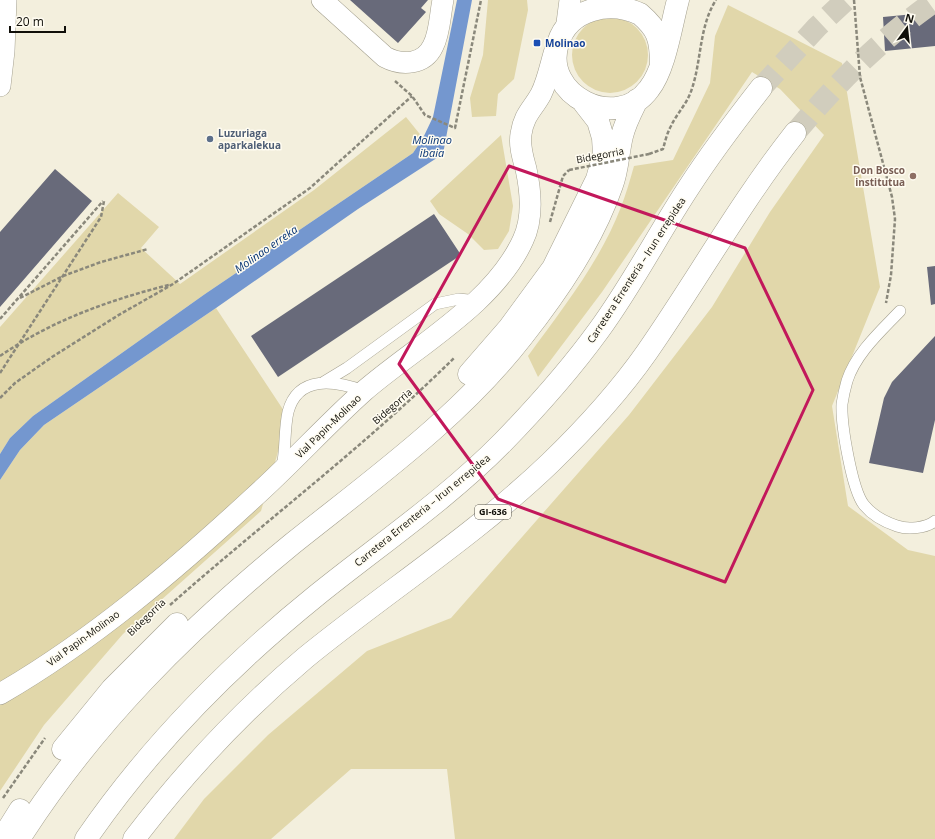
<svg xmlns="http://www.w3.org/2000/svg" width="935" height="839" font-family="'Open Sans',sans-serif">
  <rect width="100%" height="100%" fill="#f3efdd"/>
  <path fill="#e1d7aa" d="M488,0H527L528,10L514,79L498,94L496,116L472,117L470,98L483,55Z
    M728,5L842,63L880,287L832,406L848,506L908,550L935,556V839H455L447,769H351L271,839H174L204,799L268,735L367,651L451,618L629,415L712,307L770,212L824,135L780,89L752,72L602,292L538,377L528,356C562,309 600,262 621,207C626,194 630,180 634,166L673,160L710,83L715,36Z
    M572 55a38 38 0 1 1 76 0a38 38 0 1 1-76 0Z
    M406,117L423,138L413,153L205,294L33,416L10,438L0,454V327L118,193L159,227L141,248L180,284L314,190Z
    M501,135L513,206L509,231L498,249L484,250L468,234L439,214L430,201Z
    M216,308L288,417L261,511L123,634L44,725L0,791V480L20,450L44,425Z"/>
  <path fill="#7497cf" d="M457,0H472L443,154L358,209L216,308L44,425L20,450L0,480V454L10,438L33,416L205,294L413,153L423,138L433,117Z"/>
  <path fill="#686a7a" d="M350,0H428L421,8L426,12L398,43Z
    M935,12V46L885,51L883,17Z
    M55,169L92,201L0,307V232Z
    M434,214L461,255L278,377L251,336Z
    M935,266V304L931,305L927,267Z
    M935,336V420L923,473L869,463L884,398L892,382Z"/>
  <g fill="none" stroke-linecap="round" stroke-linejoin="round">
    <path stroke="#d1cdbd" stroke-width="22" stroke-dasharray="22 11" stroke-linecap="butt" d="M761,88L817,27L846,0
      M795,133C837,83 882,38 935,1"/>
    <defs>
      <path id="service" d="M900,311C881,331 856,353 847,381C845,388 843,397 842,404C841,425 852,490 864,505C873,516 885,522 897,526C908,530 926,528 935,521
        M324,382L347,368L435,304L459,299L477,301
        M282,467C286,449 284,430 288,412C298,374 336,381 364,391"/>
      <path id="minor" d="M322,0L385,57C402,66 424,65 433,46C440,33 440,14 443,0
        M567,23L570,0
        M0,86L4,51L6,0
        M0,694C93,640 175,570 253,498C291,464 326,425 364,391C416,346 494,304 523,240C533,219 531,192 526,169C523,158 519,146 521,134C524,114 533,109 541,94C548,80 551,62 556,47"/>
      <path id="tertiary" d="M661,65C661,54 661,45 657,35C654,27 647,20 640,14C610,0 569,8 558,43C541,95 617,133 649,89C665,69 671,26 678,0
        M469,374L509,328L553,268L597,179L604,154L603,138L598,121L584,103
        M63,749L112,689L177,624
        M2,839L20,810
        M19,839C93,723 186,631 292,544C372,480 459,418 522,337C558,291 593,240 612,185C618,169 618,152 622,136C625,123 631,112 637,100"/>
      <path id="primary" d="M86,839C150,746 229,666 317,595C379,545 447,499 503,442C537,407 570,370 599,330C632,285 658,234 689,187C711,153 736,120 761,88
        M134,839C185,772 241,712 305,658C386,592 475,535 550,463C585,429 619,392 647,352C697,280 740,203 795,133"/>
    </defs>
    <use href="#service" stroke="#a4a08f" stroke-width="12"/>
    <use href="#minor" stroke="#a4a08f" stroke-width="22"/>
    <use href="#tertiary" stroke="#a4a08f" stroke-width="23"/>
    <use href="#primary" stroke="#a4a08f" stroke-width="23"/>
    <path stroke="#8a887b" stroke-width="2.5" stroke-dasharray="4 2" stroke-linecap="butt" d="M854,0L860,77L892,197L895,219L891,275L886,303
      M395,81L412,96L425,115L455,128L481,0
      M649,154L663,149C665,142 667,133 671,126C676,115 685,106 690,94C702,64 698,28 716,0
      M550,222L563,176L569,170
      M20,298L63,276L101,262L148,249
      M0,319L103,201
      M0,356C51,321 109,300 169,285
      M0,373L101,217L104,201
      M0,398L15,383L52,357L117,316L173,284L310,188L412,96
      M170,605C264,522 365,446 454,358
      M3,798L45,738"/>
    <use href="#service" stroke="#fff" stroke-width="11"/>
    <use href="#minor" stroke="#fff" stroke-width="21"/>
    <use href="#tertiary" stroke="#fff" stroke-width="22"/>
    <use href="#primary" stroke="#fff" stroke-width="22"/>
    <path stroke="#8a887b" stroke-width="2.5" stroke-dasharray="4 2" stroke-linecap="butt" d="M569,170L649,154"/>
  </g>
  <path fill="none" stroke="#c2185b" stroke-width="3" stroke-linejoin="round" d="M509,166L745,248L813,390L725,582L498,499L399,364Z"/>
  <rect fill="#1a4fb4" stroke="#fffcf1" stroke-width="1.5" x="533" y="39" width="8" height="8" rx="2"/>
  <circle fill="#5c6f8a" stroke="#fffcf1" stroke-width="1.5" cx="210" cy="139" r="4"/>
  <circle fill="#8d6e63" stroke="#fffcf1" stroke-width="1.5" cx="913" cy="176" r="4"/>
  <g text-anchor="middle" stroke-width="3" stroke-linejoin="round" paint-order="stroke">
    <rect fill="#fffcf1" stroke="#58564f" stroke-width="1" x="475" y="505" width="36" height="14" rx="3"/>
    <g font-size="9" font-weight="bold" fill="#100f09">
      <text x="493" y="515">GI-636</text>
    </g>
    <g font-size="10" font-weight="bold" fill="#164399" stroke="#fffcf1" text-anchor="start">
      <text x="545" y="47">Molinao</text>
    </g>
    <g font-size="10" font-weight="bold" fill="#4e5e75" stroke="#fffcf1" text-anchor="start">
      <text x="218" y="137">Luzuriaga<tspan x="218" dy="12">aparkalekua</tspan></text>
    </g>
    <g font-size="10" fill="#100f09" stroke="#fffcf1">
      <text transform="translate(600 155) rotate(-11)" y="4">Bidegorria</text>
      <text transform="translate(636 270) rotate(-57)" y="4">Carretera Errenteria – Irun errepidea</text>
      <text transform="translate(392 406) rotate(-41)" y="4">Bidegorria</text>
      <text transform="translate(328 426) rotate(-44)" y="4">Vial Papin-Molinao</text>
      <text transform="translate(422 510) rotate(-39)" y="4">Carretera Errenteria – Irun errepidea</text>
      <text transform="translate(146 617) rotate(-44)" y="4">Bidegorria</text>
      <text transform="translate(83 638) rotate(-36)" y="4">Vial Papin-Molinao</text>
    </g>
    <g font-size="10" font-weight="bold" fill="#785e54" stroke="#fffcf1" text-anchor="end">
      <text x="905" y="174">Don Bosco<tspan x="905" dy="12">institutua</tspan></text>
    </g>
    <g font-size="11" font-style="italic" fill="#053374" stroke="#fffcf1">
      <text x="432" y="144">Molinao<tspan x="432" dy="13">ibaia</tspan></text>
      <text transform="translate(266 249) rotate(-35)" y="4">Molinao erreka</text>
    </g>
  </g>
  <g transform="translate(907 28) rotate(15)" stroke="#fffcf1" stroke-width="3" paint-order="stroke">
  <path d="M0-3L7 15L0 10L-7 15Z" fill="#100f09"/>
  <text y="-6" font-size="11" font-weight="bold" text-anchor="middle" fill="#100f09">N</text>
  </g>
  <path d="M10 26v6h55v-6" fill="none" stroke="#100f09" stroke-width="2"/>
  <text x="16" y="26" font-size="12" fill="#100f09" stroke="#fffcf1" stroke-width="3" paint-order="stroke">20 m</text>
</svg>
